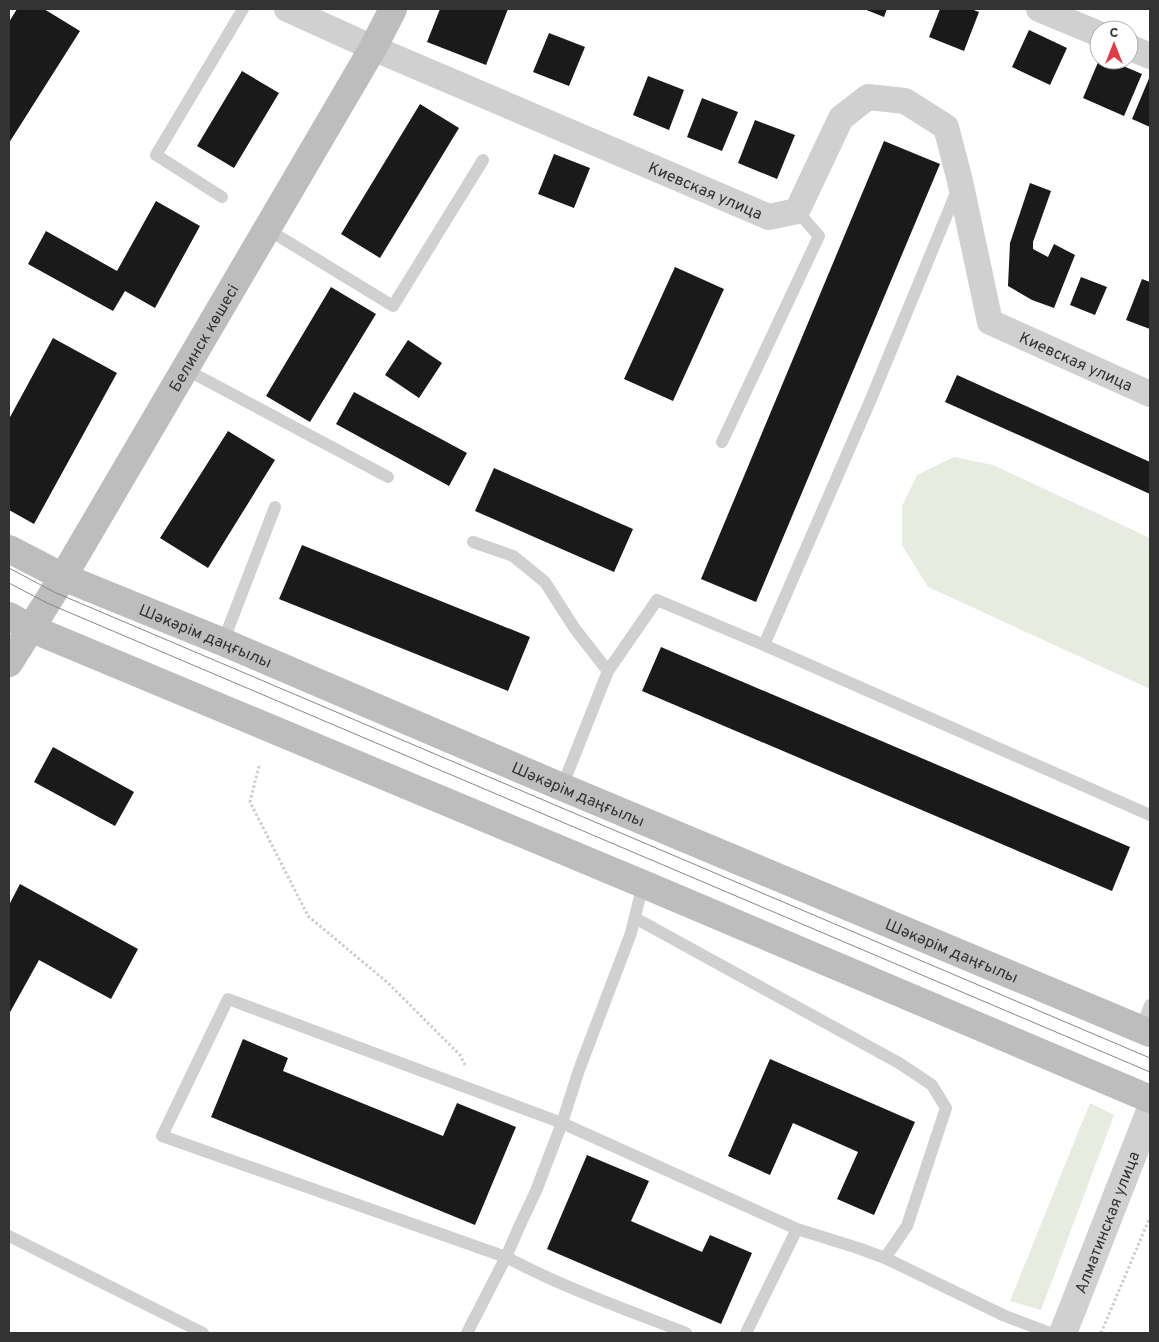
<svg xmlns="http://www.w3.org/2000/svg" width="1159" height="1342" font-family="Overpass,sans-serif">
  <rect width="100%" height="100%" fill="#fff"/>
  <path fill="#e6ecdf" d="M954,457L993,465L1150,538V689L928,587L902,545V506L917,475Z
    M1090,1103L1114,1115L1041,1310L1010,1301Z"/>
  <path fill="#1a1a1a" d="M17,9H44L80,31L9,143V22Z
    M440,9H508L486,65L427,42Z
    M864,9H887L884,17Z
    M940,9H971L979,12L964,51L929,37Z
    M1029,30L1067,48L1050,85L1012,67Z
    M549,33L585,47L569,86L533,72Z
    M1099,60H1109L1142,74L1124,116L1083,98Z
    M242,71L279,93L234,168L197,146Z
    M648,76L684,90L669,130L633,115Z
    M1150,76V127L1132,119Z
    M702,98L738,112L722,151L687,137Z
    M420,104L459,128L380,258L341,234Z
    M755,120L795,135L777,179L738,163Z
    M884,141L940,164L756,602L701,579Z
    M554,154L590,168L574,208L538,194Z
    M1030,183L1051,191L1033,242V249L1048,257L1054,244L1075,255L1054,308L1032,300L1008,286L1010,243Z
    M156,201L200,226L155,308L125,291L113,311L28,264L46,231L117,271Z
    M675,267L724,289L673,401L624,379Z
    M1081,277L1107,287L1095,315L1070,305Z
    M1142,279L1150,282V329L1126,320Z
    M331,287L376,314L310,422L266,396Z
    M53,338L117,373L34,524L9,510V419Z
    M408,340L442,363L419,398L385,375Z
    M957,375L1150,462V494L945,402Z
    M354,392L467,453L449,486L336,424Z
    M228,431L275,460L208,568L160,538Z
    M494,468L633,529L614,572L475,511Z
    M302,545L530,637L508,691L279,599Z
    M661,647L1130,847L1112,891L642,691Z
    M53,747L134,792L115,826L34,782Z
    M20,884L138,949L111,999L39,960L9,1014V905Z
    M243,1039L288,1058L283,1071L443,1136L457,1103L516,1127L475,1225L211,1117Z
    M770,1059L915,1122L874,1215L837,1199L858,1152L793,1123L770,1175L728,1156Z
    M587,1155L649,1181L631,1221L702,1252L710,1235L752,1253L721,1324L547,1249Z"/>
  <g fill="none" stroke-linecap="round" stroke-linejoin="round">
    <path stroke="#cdcdcd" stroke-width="3" stroke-dasharray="2.5 2.5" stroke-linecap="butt" d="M259,766L250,802L308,916L388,983L460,1055L465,1065
      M1101,1333L1150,1217"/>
    <path stroke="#d0d0d0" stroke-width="12" d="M222,197L156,155L243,9
      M267,229L393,306L483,160
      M185,369L388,477
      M722,442L819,236L797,211
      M473,542L513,556L545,582L575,629L608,671
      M223,642L275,507
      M764,645L1150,815
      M562,787L608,671L657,600L764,645L871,399L958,188
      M643,884L631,933L579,1070L562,1123L536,1191L519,1227L506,1257C564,1288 625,1309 686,1333
      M1141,1029L1150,1005
      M9,1236L203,1333
      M885,1258L1005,1316L1050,1333
      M467,1333L506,1257L162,1136L228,999L562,1123L797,1229L858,1248L885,1258L907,1226L946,1108L932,1085L899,1063L635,918
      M746,1333L797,1229"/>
    <g stroke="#d0d0d0" stroke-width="26">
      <path id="s1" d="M287,9L373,48L769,217L797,211L841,118L868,97L905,101L946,127L960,181L990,322L1150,394"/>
      <path d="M1039,9L1099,34"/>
      <path d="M1129,47L1150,56"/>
    </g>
    <path stroke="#d0d0d0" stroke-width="28" id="s2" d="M1063,1333L1150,1111"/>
    <g stroke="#bdbdbd" stroke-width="28">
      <path id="s3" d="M9,549L63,577L223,642L562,787L1150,1033"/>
      <path d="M9,616L30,628L643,884L1150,1099"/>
      <path id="s4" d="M9,663L63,577L373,48L393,9"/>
    </g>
    <path stroke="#888" stroke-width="1" d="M9,568L54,592L1150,1058
      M9,583L47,603L1150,1072"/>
  </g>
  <g text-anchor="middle" stroke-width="5" stroke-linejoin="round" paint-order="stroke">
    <g font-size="16" fill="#333" stroke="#fff">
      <text dy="6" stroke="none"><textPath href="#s1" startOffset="456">Киевская улица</textPath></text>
      <text dy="6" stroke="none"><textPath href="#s4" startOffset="379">Белинск көшесі</textPath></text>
      <text dy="6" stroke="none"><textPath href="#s1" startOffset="1071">Киевская улица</textPath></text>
      <text dy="6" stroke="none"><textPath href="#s3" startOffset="215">Шәкәрім даңғылы</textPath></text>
      <text dy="6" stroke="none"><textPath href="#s3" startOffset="620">Шәкәрім даңғылы</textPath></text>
      <text dy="6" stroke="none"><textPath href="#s3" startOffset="1025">Шәкәрім даңғылы</textPath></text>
      <text dy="6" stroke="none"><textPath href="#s2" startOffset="119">Алматинская улица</textPath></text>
    </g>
  </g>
  <rect width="1159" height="1342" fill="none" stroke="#333333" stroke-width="20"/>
  <g transform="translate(1114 45)"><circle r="24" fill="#ffffff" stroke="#adadad"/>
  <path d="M0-4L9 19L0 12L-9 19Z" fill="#e63946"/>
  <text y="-8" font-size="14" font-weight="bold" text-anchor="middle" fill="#333333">С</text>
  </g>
</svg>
